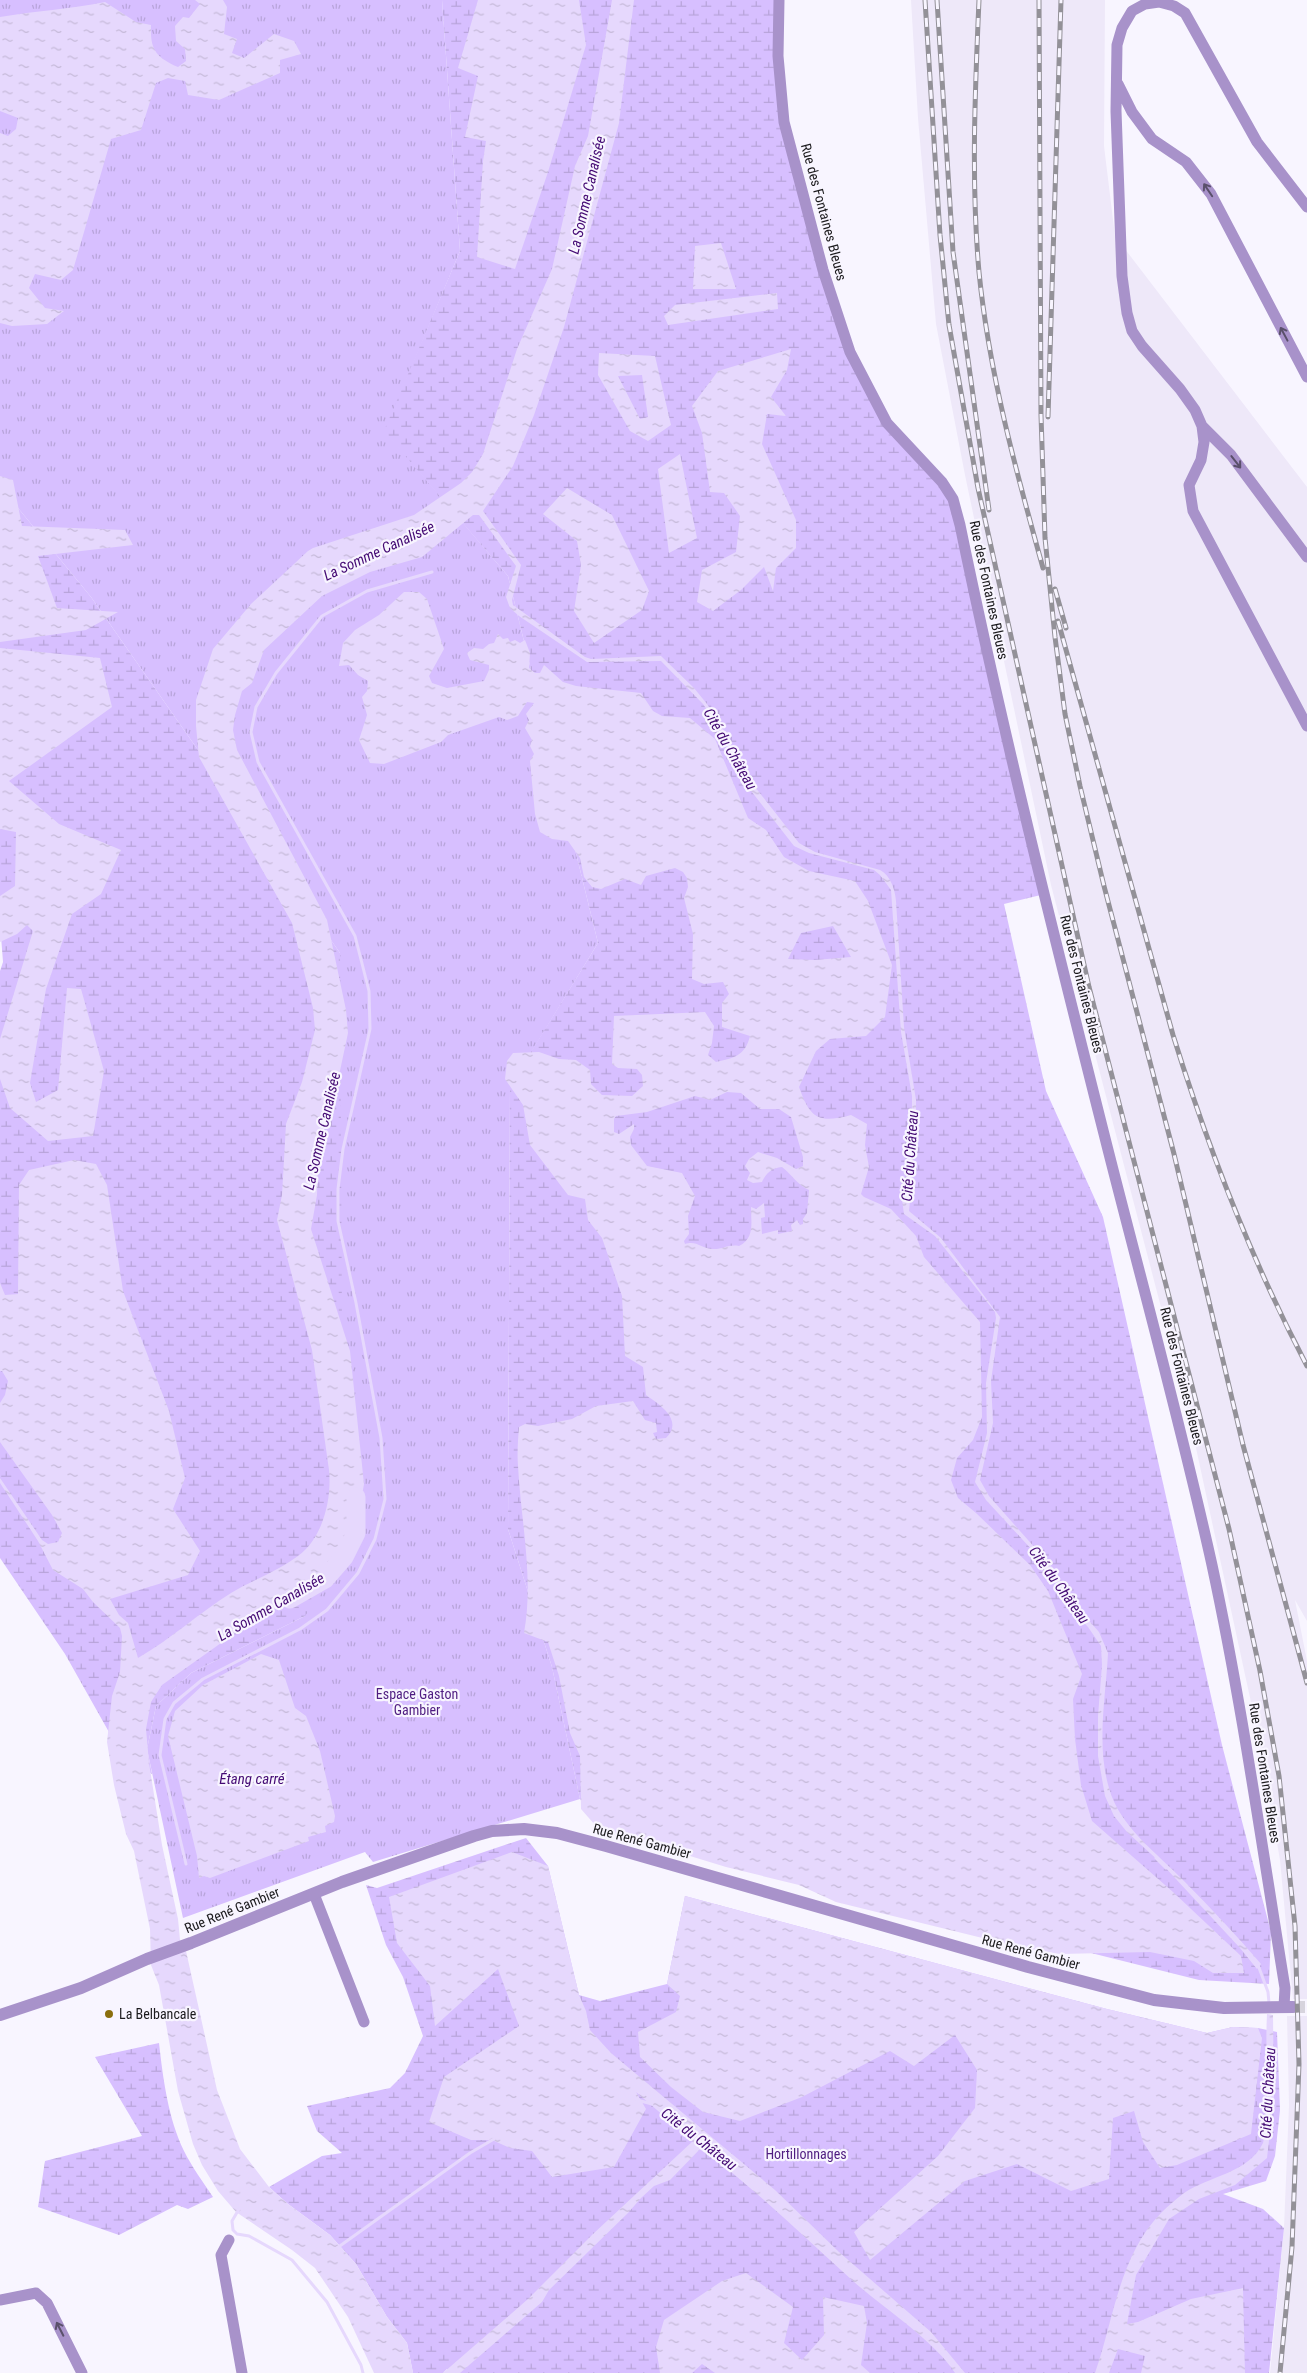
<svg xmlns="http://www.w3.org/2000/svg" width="1307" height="2373" font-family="'Roboto Condensed',sans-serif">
  <defs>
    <pattern id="grass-tufts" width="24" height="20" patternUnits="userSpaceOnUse" patternTransform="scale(1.25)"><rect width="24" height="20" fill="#d7bfff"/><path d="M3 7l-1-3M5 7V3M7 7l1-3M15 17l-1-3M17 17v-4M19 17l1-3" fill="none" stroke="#b8a4da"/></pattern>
    <pattern id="wetland-marsh" width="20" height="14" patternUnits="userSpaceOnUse" patternTransform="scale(1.25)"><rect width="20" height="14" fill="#d7bfff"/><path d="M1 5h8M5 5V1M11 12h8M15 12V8" fill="none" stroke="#b8a4da"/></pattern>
    <pattern id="water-ripples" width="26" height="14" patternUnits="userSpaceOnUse" patternTransform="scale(1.25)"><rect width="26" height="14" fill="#e6d8fd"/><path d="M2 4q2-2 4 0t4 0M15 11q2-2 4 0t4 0" fill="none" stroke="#c5b9d8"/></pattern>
  </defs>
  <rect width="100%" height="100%" fill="#f8f5ff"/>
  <path fill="#eee8f9" d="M911,0H1105L1104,146L1115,236L1307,487V1621L1295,1600L1307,1661V1999H1293L1280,1860L1257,1730L1188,1411L1051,885L965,475L936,324L918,118Z
    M1287,2016H1307V2373H1270L1284,2228L1289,2105Z"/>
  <path fill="url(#grass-tufts)" d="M0,0H442L460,251L385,431L508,576L598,943L510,1087L508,1529L552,1667L580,1799L373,1862L365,1852L183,1918L147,1749L156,1706L191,1673L305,1616L340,953L91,597L0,486Z"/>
  <path fill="url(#wetland-marsh)" d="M442,0H779L784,122L850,352L880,411L953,499L1045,894L1004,904L1046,1091L1103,1217L1222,1745L1271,1932L1269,1984L1199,1980L604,1831L580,1799L552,1667L508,1529L510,1086L598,943L508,576L384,431L460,251Z
    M0,486L91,597L340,953L343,1521L340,1568L305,1616L191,1673L156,1706L147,1749L152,1774L123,1757L65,1654L0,1558V971L3,962L0,923Z
    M526,1838L548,1866L579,1995L600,2001L667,1984L685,1896L1107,2009L1207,2033L1233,2027L1258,2028L1277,2032L1280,2110L1275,2156L1266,2181L1223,2194L1263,2209L1284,2228L1269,2373H450L447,2369L443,2373H413L407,2343L387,2317L356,2264L330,2235L288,2204L269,2187L322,2156L342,2153L317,2131L307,2106L390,2088L405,2073L423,2036L403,1977L386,1945L366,1885L377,1888Z
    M159,2043C163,2078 168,2118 184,2151C192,2167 203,2182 213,2197L188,2209L177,2205L119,2235L38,2207L45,2161L142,2136L95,2057Z"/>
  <path fill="url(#water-ripples)" fill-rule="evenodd" d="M195,0H223L227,7L224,34L237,39L232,53L244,58L274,34L294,41L301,54L280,60V73L219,100L188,95L185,81L168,78L156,83L141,130L111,139L73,270L61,280L35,274L29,288L45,308L64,311L47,324L12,326L0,323V133L8,136L16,129L18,118L0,111V17C35,11 70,9 105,2L136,22L151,25C150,50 156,57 178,67L186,61L185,49L176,41L175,26L183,17L189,18L200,4Z
    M478,0H579L586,45L548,172L515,269L477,257L483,161L486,141L465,137L478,76L458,68Z
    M612,0H634L619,123L564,327L534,415L513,466L483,511L521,565L512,600L513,605L585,657L591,659L661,656L694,688L707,704L722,727L748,778L799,843L815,852L880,870C891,876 895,890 896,901L904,1027L916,1100V1135L909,1211L941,1238L1000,1317L991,1381L993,1423L980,1480L989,1496L1052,1567L1076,1606L1099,1632L1108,1653C1106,1696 1096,1745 1109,1788C1119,1826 1158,1854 1184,1881C1211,1908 1237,1936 1261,1964L1257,1969L1240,1948L1162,1864L1127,1832L1114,1816L1105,1796L1098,1756V1716L1102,1665L1101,1646L1088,1627L1069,1607L1045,1564L986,1500L975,1482L987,1433L986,1383L996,1318L995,1312L935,1236L904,1214L902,1200L912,1145V1096L901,1032L891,890L880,875L874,870L809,853L794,846L741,778L720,729L703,704L661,661L587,662L519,616L510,608L506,597L516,566L479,515H473L422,557L370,572L322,596L264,650L252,683L242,691L235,715L233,730L237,750L327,920L346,1010L348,1033L334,1099L319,1143L317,1195L311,1229L350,1351L364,1484L360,1507L349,1540L333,1568L323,1579L300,1596L252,1621L162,1685L151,1702L146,1729L149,1763L162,1845L178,1919L180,1940L186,1951L217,2090L240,2149L269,2187L288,2204L330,2235L356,2264L387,2317L407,2343L413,2373H374L348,2317L315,2268L292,2250L236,2212L218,2191L202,2165L193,2144L178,2091L159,1985L151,1965L150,1929L134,1851L126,1834L114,1785L107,1742L112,1696L120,1672L122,1636L120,1628L93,1602L83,1589L53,1570L38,1541L0,1483V1478L42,1540L48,1544L58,1542L62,1533L52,1515L0,1442V1403L5,1395L8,1381L2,1371H0V1283L5,1295L18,1294L19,1185L29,1170L74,1160L96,1164L107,1185L123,1291L169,1411L185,1478L173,1509L200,1551L188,1575L110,1599L119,1615L128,1623L138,1658C171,1639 199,1613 231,1593C253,1580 278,1571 298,1556C323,1538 332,1499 329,1470L312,1350L277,1220L282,1195L286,1124L302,1082L315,1030L313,1008L292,923L199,757L196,726V700L213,649L251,604L308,551L313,548L414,515L461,483L472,472L483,454L517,349L552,269L575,166L588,136Z
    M721,243L736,289H693L695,246Z
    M777,293L778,309L668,325L664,316L675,305Z
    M791,349L787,370L771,397L786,416L767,414L762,444L796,520V548L776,568L773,591L764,567L741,590L713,611L697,602L702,570L736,552L740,516L724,493L710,492L702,433L692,406L718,371Z
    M599,353L655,356L671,425L648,441L630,431L598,375ZM642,375L648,417L640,419L618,376Z
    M680,454L697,538L669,553L658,469Z
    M0,476L13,480L22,526L125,530L133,545L38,556L57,608L118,612L86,630L0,642Z
    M567,488L612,515L649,591L642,610L594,643L574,611L581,565L577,541L543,514Z
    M404,592H419L427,599L444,649L429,676L432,683L447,688L484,681L489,670V665L470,660L467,653L474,648L483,649L489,644L494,643L498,634L503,639L508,638L510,642L515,640L520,643L525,640L530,653L529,668L535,673H540L544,665L563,682L576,686L641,693L653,711L662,716L690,718L715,739L748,818L766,830L784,857L809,871L855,881L868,901L892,965L885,1017L866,1036L830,1039L816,1051L799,1087C810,1118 818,1124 851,1115L867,1124L865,1145L869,1167L861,1194L864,1197L891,1209L916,1236L924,1257L980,1322L982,1417L973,1440L957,1458L951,1480L958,1498L976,1513L1030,1565L1048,1591L1082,1674L1073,1699L1075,1739L1081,1785L1092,1821L1173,1892L1241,1956L1244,1973H1213L1194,1961L1150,1952L1060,1954L1019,1947L836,1902L799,1885L726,1867L654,1845L620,1838L595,1825L581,1809L580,1756L570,1733L559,1676L548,1642L524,1633C534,1578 521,1522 518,1466C517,1453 518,1440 519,1427L525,1424L538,1426L572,1419L596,1406L633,1401L645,1420L656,1423L657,1432L653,1433L656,1439L666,1438C684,1420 660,1405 646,1395L643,1367L625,1356L622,1296L602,1238L588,1220L585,1199L568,1195L530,1145L523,1105L505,1079L507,1061L513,1053L539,1052L559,1059L576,1060L590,1070L591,1084L602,1095L632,1096L643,1086L642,1075L637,1069L618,1068L612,1064L614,1016L705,1012L714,1026L712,1043L708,1055L716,1062C734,1058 745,1056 750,1036L722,1027V1003L729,994L723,982L704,984L692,979L693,934L684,898L688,887L687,878L683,872L675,868L646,876L641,885L625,879L601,889L592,887L584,877L580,858L568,841L552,839L540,832L535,814L530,761L534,754L530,746L532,740L525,728L529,720L526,714L534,703L527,702L518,716L507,720L499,717L448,735L441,742L384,764L370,763L359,740L367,715L362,697L367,691L368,681L358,675L349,665L339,666L343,643L355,630L379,615ZM833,926L851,957L815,960L788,959L801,933ZM727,1092L741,1093L760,1109H779L791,1117L803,1157V1166L796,1169L777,1158L758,1152L749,1159L745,1166L750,1173L747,1180L753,1183L762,1182C766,1173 772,1168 782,1167C792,1175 798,1185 809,1190L807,1213L803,1219V1224L800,1225L797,1220L791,1225L792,1231L778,1234V1230L762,1234L761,1218L765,1217L764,1203L756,1209L751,1207C751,1223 755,1238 739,1246C728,1244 722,1250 712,1249C701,1248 696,1240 685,1244L684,1241L689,1234L688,1216L695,1196L682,1173L647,1166L631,1145L630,1137L634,1129V1124L619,1134L614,1132V1119L616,1116L647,1112L695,1096L710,1100Z
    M0,648L100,658L112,707L9,781L59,824L121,850L101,894L72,914L46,989L30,1083L36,1102L58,1090L67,988L81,989L104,1071L93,1136L48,1141L10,1108L0,1079V1039L33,931L27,925L17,934L0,942V896L15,886L16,832L0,829Z
    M261,1654L279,1660L295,1708L306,1716L320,1751L335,1816L334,1822L325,1826L326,1832L308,1837L309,1841L210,1878L204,1876L199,1878L197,1856L168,1736L175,1711L203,1685Z
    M512,1852L548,1866L579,1995L586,2011L590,2030L611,2053L775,2190L839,2252L931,2332L965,2373H955C936,2342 881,2306 853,2281C803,2236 755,2189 701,2148L670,2180L654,2186L641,2198L628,2213L549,2290L542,2302L460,2373H443L528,2299L593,2234L693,2141L636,2092L646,2109L614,2167L552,2177L532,2151L510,2148L492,2140H471L429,2122L444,2077L519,2026L498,1969L435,2026L430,1986L397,1943L389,1897Z
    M685,1896L1107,2009L1207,2033L1233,2027L1258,2028L1262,2038L1251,2134L1177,2165L1160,2168L1143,2142L1134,2111L1113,2118L1109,2179L1071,2191L1017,2164L965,2181L870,2260L854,2232L938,2156L975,2108L977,2070L955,2035L914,2066L890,2051L802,2097L740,2121L703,2112L671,2087L640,2057L638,2032L676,2012L680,1996L667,1984Z
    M1267,2014L1273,2015L1274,2097L1267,2158L1235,2185L1199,2199L1169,2219L1136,2275L1127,2324L1138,2322L1191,2299L1243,2288L1245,2373H1141L1145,2356L1118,2349L1109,2373H1095C1114,2319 1119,2256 1161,2213C1168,2206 1176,2199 1184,2193C1209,2176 1249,2173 1263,2143C1265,2136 1265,2127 1266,2120C1269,2085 1265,2049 1267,2014Z
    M746,2273L793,2307L784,2343L802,2360L824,2335L823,2297L864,2306L867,2323L861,2365L870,2373H715L702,2364L692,2373H660L656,2347L664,2320L722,2281Z"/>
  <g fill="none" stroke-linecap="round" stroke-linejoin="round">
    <path stroke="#e6d8fd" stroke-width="3" d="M1156,1858L1166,1868
      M186,1864L160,1755L165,1719L174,1703L203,1679L300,1629L327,1610L358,1573L375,1539L385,1499L381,1438L356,1303L338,1221V1189L343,1149L370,1029L369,991L355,936L258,762L251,732L256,707L276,673L322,616L367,591L432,572
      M1258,1965L1268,1992L1269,2003
      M637,2100L652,2104
      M239,2209L232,2221L233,2230L237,2234L249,2236L292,2260L327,2302L361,2365L363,2373
      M337,2248L470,2153L494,2139"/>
    <path stroke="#e6d8fd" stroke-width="19" d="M290,1599L325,1579L344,1557L356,1533V1497"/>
    <path stroke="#d7d4dd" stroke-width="12" stroke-dasharray="12 6" stroke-linecap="butt" d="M1293,2007H1307"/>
    <path stroke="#a892ca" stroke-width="11" d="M779,0L778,56L784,122L823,270L850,352L887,423L942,482L953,499L960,525C1002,729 1053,932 1104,1134C1140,1277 1180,1420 1212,1565C1242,1704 1262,1847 1285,1988L1284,2007
      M1118,84L1132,112L1152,139L1186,162L1211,194L1307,377
      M1307,207L1257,142L1185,13L1174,6L1159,2L1145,4L1132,11L1122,28L1117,45L1116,111L1122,276L1127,313L1132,331L1142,346L1180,389L1195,410L1202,426L1204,442L1201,460L1189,485L1193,511L1307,726
      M1202,426L1231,455L1307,557
      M314,1894L364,2022
      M229,2240L221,2255L242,2373
      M0,2300L36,2293L47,2303L82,2373"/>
    <path stroke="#a892ca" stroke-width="12" d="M0,2015L81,1988L147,1959L191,1943L342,1882L474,1836L492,1831L524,1829L557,1833L606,1846L1028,1967L1154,2000L1224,2008L1293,2007"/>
    <defs>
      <path id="rail" d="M925,0L940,235L949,325L978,488L1089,987L1229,1529L1260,1671L1279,1776L1295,1926L1299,2064L1292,2247L1280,2373
        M937,0L953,252L989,510
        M979,0C975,91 971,182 979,272C989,373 1016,471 1043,568
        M1039,0L1041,415L1045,538L1055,637L1065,714L1080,786L1104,886L1174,1154L1243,1445L1307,1683
        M1048,417L1061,0
        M1055,589L1066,628
        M1058,621L1173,1035C1209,1151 1251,1259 1307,1366"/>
    </defs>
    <use href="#rail" stroke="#939198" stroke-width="5"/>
    <use href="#rail" stroke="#f8f5ff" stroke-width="3" stroke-dasharray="9" stroke-linecap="butt"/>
  </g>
  <defs><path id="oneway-shaft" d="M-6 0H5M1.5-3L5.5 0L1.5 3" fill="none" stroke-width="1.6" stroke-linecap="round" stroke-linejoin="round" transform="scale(1.25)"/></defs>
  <g stroke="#5a506b">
    <use href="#oneway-shaft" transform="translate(1208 190) rotate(-124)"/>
    <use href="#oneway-shaft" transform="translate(1284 334) rotate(-118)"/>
    <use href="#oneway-shaft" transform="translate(1236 462) rotate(52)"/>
    <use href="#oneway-shaft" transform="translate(60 2329) rotate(-117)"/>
  </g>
  <circle fill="#8a6e0e" stroke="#f8f5ff" stroke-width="2" cx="109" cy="2014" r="5"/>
  <g text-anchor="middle" stroke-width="4.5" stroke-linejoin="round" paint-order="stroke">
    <g font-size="14" fill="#1b1a1d" stroke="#f8f5ff">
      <text transform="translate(824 212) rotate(75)" y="5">Rue des Fontaines Bleues</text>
      <text transform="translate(989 590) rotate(78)" y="5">Rue des Fontaines Bleues</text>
      <text transform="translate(1082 984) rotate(76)" y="5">Rue des Fontaines Bleues</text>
      <text transform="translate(1182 1376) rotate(76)" y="5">Rue des Fontaines Bleues</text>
      <text transform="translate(1265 1773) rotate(81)" y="5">Rue des Fontaines Bleues</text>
      <text transform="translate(642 1841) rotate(15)" y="5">Rue René Gambier</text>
      <text transform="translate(232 1910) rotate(-22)" y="5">Rue René Gambier</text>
      <text transform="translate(1031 1952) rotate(15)" y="5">Rue René Gambier</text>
    </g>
    <g font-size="14" fill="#4f1c81" stroke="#f8f5ff">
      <text x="417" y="1699">Espace Gaston<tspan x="417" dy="16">Gambier</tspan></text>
      <text x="806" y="2159">Hortillonnages</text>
    </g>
    <g font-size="14" fill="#1b1a1d" stroke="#f8f5ff" text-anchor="start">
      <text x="119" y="2019">La Belbancale</text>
    </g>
    <g font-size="15" font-style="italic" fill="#440a74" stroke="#f8f5ff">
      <text transform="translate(587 195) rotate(-77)" y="5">La Somme Canalisée</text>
      <text transform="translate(379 551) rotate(-25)" y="5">La Somme Canalisée</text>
      <text transform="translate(730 749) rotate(60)" y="5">Cité du Château</text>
      <text transform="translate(322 1131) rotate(-77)" y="5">La Somme Canalisée</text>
      <text transform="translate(910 1156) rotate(-86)" y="5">Cité du Château</text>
      <text transform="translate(1059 1585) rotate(54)" y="5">Cité du Château</text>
      <text transform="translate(271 1607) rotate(-30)" y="5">La Somme Canalisée</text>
      <text x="252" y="1784">Étang carré</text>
      <text transform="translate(1268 2093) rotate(-87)" y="5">Cité du Château</text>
      <text transform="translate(699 2139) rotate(38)" y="5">Cité du Château</text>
    </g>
  </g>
</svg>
